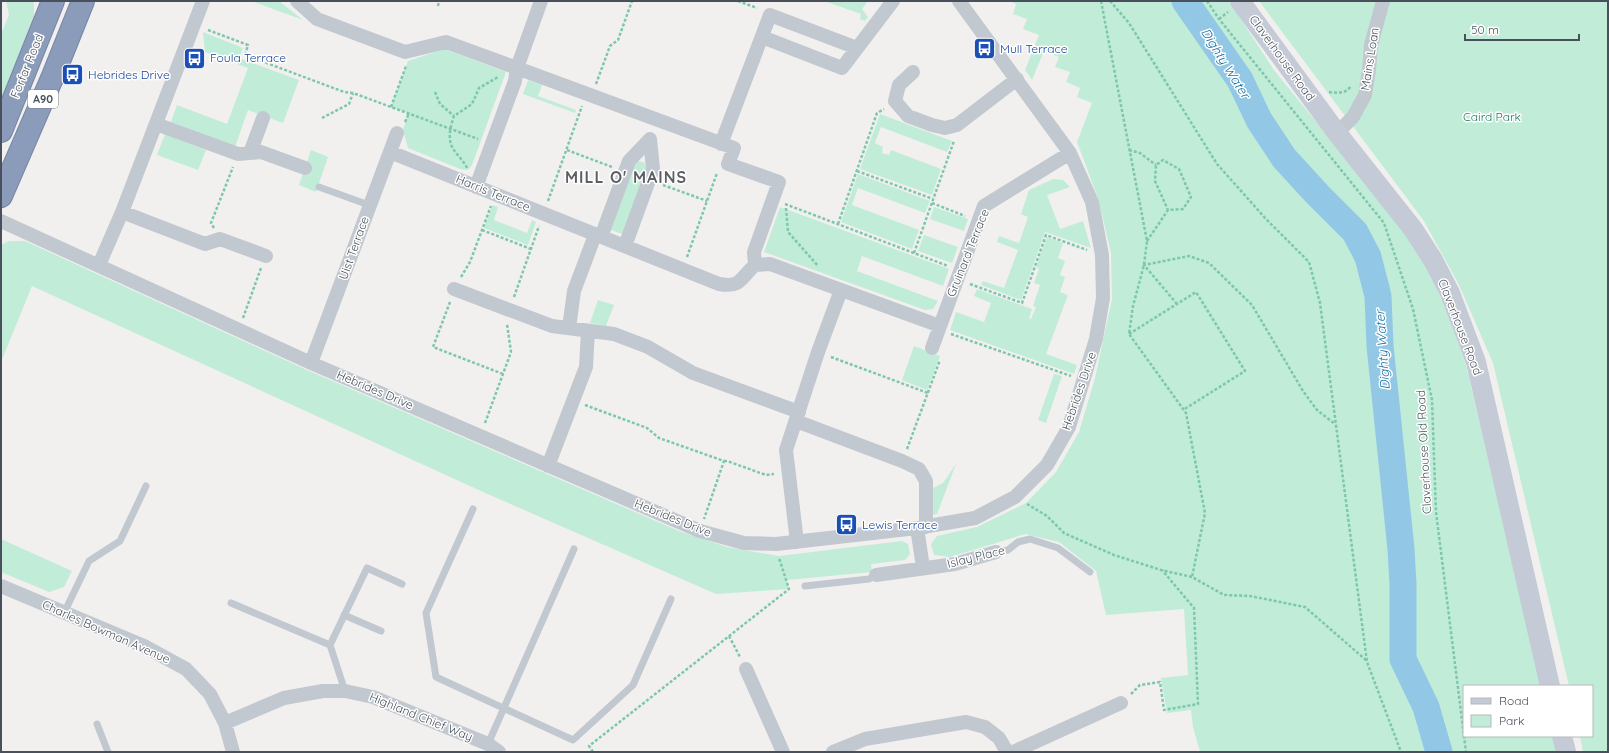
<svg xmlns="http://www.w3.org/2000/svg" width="1609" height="753" font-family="Quicksand,sans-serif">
  <rect width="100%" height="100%" fill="#f2f0ef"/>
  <path fill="#c1ecd8" d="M6,1H34V17L1,103V34L9,15Z
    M251,1H279L303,20Z
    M824,1H868L862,9L868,17L865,21L860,19L861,14Z
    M1009,1H1229L1274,70L1395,219L1424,262L1444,304L1466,365L1541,686H1464V736H1553L1557,752H1200L1193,727L1191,710L1167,713L1161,678L1188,675L1184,609L1106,615L1096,571L1059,542L1025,534L950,557L934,555L931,544L937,536L977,527L1026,503L1056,472L1079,432L1095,378L1112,299L1111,253L1098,198L1077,142L1092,103L1077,97L1080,88L1066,82L1070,72L1055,67L1059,57L1044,51L1032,80L1025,70L1039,35L1023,29L1027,19L1013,14L1016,4Z
    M1259,1H1608V752H1583L1580,736H1592V686H1569L1493,363L1459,285L1424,221Z
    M203,32L243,48L239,58L299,80L283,123L248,110L235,147L171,122L177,105L227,124L248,68L205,52Z
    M444,49L506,72L472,165L468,170L460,169L408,148L403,130L408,113L391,107L408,61Z
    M528,80L542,85L538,96L576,110L575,113L523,94Z
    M880,114L952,141L947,152L881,127L875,143L883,147L882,153L889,155L891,150L941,169L932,195L860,169Z
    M165,134L206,150L198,170L157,155Z
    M311,150L328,157L316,192L299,185Z
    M639,161L645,163L646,168L622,234L611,230L635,164Z
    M858,174L930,201L925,213L858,188L852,205L919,230L912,249L841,222Z
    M1053,179L1063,180L1070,187L1047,195L1060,229L1083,221L1091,248L1045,232L1021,300L981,285L983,281L1004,288L1018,250L997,242L999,236L1019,243L1028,217L1021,214L1029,190Z
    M493,205L498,207L494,220L527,233L532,220L536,222L528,245L484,228Z
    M780,207L949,269L943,286L862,256L857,271L938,301L933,309L925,310L764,252Z
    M934,207L968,219L964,231L930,219Z
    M924,235L958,247L952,263L918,251Z
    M1047,237L1063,243L1058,258L1065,261L1060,275L1065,277L1060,292L1068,295L1046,354L1077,365L1074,374L950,330L956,312L984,322L991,303L974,296L977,289L1032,309L1029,318L1031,319L1036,307L1033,306L1040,285L1034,283L1039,269L1036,267Z
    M9,241H25L307,370L679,531L727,547L779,556L902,541L908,544L910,554L905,560L871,564L872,572L787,580L789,589L716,594L483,492L32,286L1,362V245Z
    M598,300L614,305L606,326L590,323Z
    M914,346L940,356L927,390L902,380Z
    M1054,374L1062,376L1046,423L1038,420Z
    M956,464L937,514L932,515L933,488L943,483Z
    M1,539L72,571L64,587L49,592L1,572Z"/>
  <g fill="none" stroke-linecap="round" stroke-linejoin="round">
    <path stroke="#92c8e5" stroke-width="27" d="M1185,1L1240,80L1259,120L1284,158L1318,195L1355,232L1368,257L1378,296L1380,346L1401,549L1403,584V659L1426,707L1439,752"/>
    <defs>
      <path id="highway" d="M1,131L53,1
        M1,196L53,76L83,1"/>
    </defs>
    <use href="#highway" stroke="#7686a6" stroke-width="24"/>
    <path stroke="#7cc7ad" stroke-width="2.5" stroke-dasharray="3 2" stroke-linecap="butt" d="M738,1L757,8
      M1101,1L1147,241L1144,265L1133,306L1129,334L1186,413L1205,513L1192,577
      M1110,1L1129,23L1217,164L1266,219L1309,262L1320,303L1367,662L1401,752
      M1207,1L1219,19L1384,223L1413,309L1432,400L1436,512L1466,752
      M438,6L439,1
      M1219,19L1228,12
      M208,30L248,45L245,55L344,92L353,93L478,139
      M596,84L610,46L618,40L632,1
      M435,92L440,104L454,116
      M1329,92C1337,93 1346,94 1351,86
      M391,107L406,66
      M322,118L349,104L353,93
      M405,122L409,113
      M567,150L612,167
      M1129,150L1140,153L1156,165
      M467,168C463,159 453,152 451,144C448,135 451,125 454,116L472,104L479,88L498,77
      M857,171L933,199
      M663,185L707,201
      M548,201L582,106
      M932,203L965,216
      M785,204L948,266
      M786,208L788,232L818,266
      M838,224L877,113L884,109
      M214,228L211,223L233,167
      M482,230L531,249
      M1147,241L1168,210L1183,209L1191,197L1179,169L1163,160L1156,165L1155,181L1168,210
      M914,253L954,141
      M687,257L717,173
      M461,277L470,262L491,206
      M970,284L1022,303L1046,235L1087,250
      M514,297L539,226
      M450,302L433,347L503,374
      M1177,304L1144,265L1189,256L1209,263L1252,305L1303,391L1317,410L1335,424
      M243,318L261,268
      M951,334L1071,376
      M1129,334L1196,292L1245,371L1183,410
      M831,357L928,393
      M585,405L647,428L659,438L724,461L704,519
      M485,423L511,352L507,324
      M907,449L940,360
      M724,461H727L766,475L774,474
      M1027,504L1047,516L1064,533L1114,555L1161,570L1192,577L1224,595L1250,596L1305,607L1367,661
      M729,636L740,657
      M1131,694L1140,685L1160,682L1164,710L1198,704L1194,608L1162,570
      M593,752L589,746L789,589L779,558"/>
    <path stroke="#c1c8d0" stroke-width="7" d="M319,187L369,205
      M473,509L426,613L436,677L573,740L633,685L671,599
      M996,552L1008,550L1018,542L1030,539L1058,548L1090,572
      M805,586L869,579L876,575
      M231,603L330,645L345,691
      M64,613L89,561L120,541L146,486
      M344,615L381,631
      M330,645L367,568L402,584
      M97,724L108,752
      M488,744L574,549"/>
    <path stroke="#c1c8d0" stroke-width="14" d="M297,1L317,19L405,52L446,42L734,148L728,164L779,182L754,252L755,265
      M762,37L842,68L893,1
      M913,72L899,85L895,101L908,116L932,125L945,128L957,125L1017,79
      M156,124L238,154L261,152L305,168
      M1337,133L1353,117L1365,95L1369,70L1371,45L1383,1
      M721,144L770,15L857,48
      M390,152L719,284C742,288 740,278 755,265
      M250,153L263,118
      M476,187L515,81L517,68L541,1
      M122,212L205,244L220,239L266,256
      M1,221L311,363L700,531L744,543L776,544L917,528L975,518L1015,497L1047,465L1069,427L1096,339L1103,298L1102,255L1092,202L1070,153L959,1
      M601,237L629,161L650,139L653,169L625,246
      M99,265L122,212L203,1
      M755,265L770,264L940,326
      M454,289L552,326L614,334L648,347L693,373L799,412
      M569,328L574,291L595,235
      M932,348L984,206L1070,153
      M311,363L397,133
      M796,421L902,461L919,469L926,481V527
      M548,466L586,367L588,331
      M917,528L923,567
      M797,542L786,450L818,352L841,290
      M876,575L955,564L996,552
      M1,586L144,646L186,669L210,694L225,723L233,752
      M746,669L783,752
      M225,723L284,698L323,691H345L373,697L488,744L499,752
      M833,752L865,739L966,722L985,727L999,738L1007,752
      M1013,752L1121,703"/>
    <path stroke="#c4cad6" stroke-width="20" d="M1240,1L1337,133L1413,229L1433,260L1450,293L1476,362L1550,686
      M1562,736L1566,752"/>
    <use href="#highway" stroke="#8b9bba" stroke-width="22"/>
  </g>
  <defs>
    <symbol id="bus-square" viewBox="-11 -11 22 22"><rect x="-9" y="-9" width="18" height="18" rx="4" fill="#1a4fb4" stroke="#fff"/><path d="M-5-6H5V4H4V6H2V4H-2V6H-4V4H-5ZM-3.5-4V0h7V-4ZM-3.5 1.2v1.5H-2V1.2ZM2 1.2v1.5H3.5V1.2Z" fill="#fff"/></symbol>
  </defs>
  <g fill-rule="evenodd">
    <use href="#bus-square" x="972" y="36" width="25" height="25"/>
    <use href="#bus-square" x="182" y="46" width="25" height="25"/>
    <use href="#bus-square" x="60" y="62" width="25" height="25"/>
    <use href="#bus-square" x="834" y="512" width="25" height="25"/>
  </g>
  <g text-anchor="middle" stroke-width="3" stroke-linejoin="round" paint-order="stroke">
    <rect fill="#fff" stroke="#80848c" stroke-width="1" x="28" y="90" width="30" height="18" rx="3"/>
    <g font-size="11" font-weight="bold" fill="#49505b">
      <text x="43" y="103">A90</text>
    </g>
    <g font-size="12" fill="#164399" stroke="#fff" text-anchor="start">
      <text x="1000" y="53">Mull Terrace</text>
      <text x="210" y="62">Foula Terrace</text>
      <text x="88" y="79">Hebrides Drive</text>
      <text x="862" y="529">Lewis Terrace</text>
    </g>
    <g font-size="12" fill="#49505b" stroke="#fff">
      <text transform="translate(1282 58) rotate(54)" y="4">Claverhouse Road</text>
      <text transform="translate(1370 59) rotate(-81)" y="4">Mains Loan</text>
      <text transform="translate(27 66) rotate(-68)" y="4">Forfar Road</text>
      <text transform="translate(493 193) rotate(22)" y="4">Harris Terrace</text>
      <text transform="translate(354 248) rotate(-70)" y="4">Uist Terrace</text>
      <text transform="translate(968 253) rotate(-68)" y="4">Gruinard Terrace</text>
      <text transform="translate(1460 327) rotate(69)" y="4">Claverhouse Road</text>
      <text transform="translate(375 390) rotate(23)" y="4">Hebrides Drive</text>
      <text transform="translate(1079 391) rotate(-71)" y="4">Hebrides Drive</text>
      <text transform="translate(1424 452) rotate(-93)" y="4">Claverhouse Old Road</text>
      <text transform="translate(673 518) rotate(22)" y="4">Hebrides Drive</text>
      <text transform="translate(976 557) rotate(-14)" y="4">Islay Place</text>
      <text transform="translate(106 632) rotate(24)" y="4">Charles Bowman Avenue</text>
      <text transform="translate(421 717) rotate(22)" y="4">Highland Chief Way</text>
    </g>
    <g font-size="12" fill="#1f7758" stroke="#fff">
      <text x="1492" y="121">Caird Park</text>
    </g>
    <g font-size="13" font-style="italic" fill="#186f9f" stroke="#fff">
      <text transform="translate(1226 63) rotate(58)" y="5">Dighty Water</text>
      <text transform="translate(1382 350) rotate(-94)" y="5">Dighty Water</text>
    </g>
    <g font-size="16" font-weight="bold" letter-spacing="1" fill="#5c5f64" stroke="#fff">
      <text x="626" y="183">MILL O' MAINS</text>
    </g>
  </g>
  <rect width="1609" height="753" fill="none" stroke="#49505b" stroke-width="4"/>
  <rect x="1463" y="685" width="130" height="52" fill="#ffffff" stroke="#b6b9bd"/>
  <rect x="1471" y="698" width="20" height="6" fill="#c4cad6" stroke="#b6b9bd"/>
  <text x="1499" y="705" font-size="12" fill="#49505b">Road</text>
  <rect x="1471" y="715" width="20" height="12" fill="#c1ecd8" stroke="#b6b9bd"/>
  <text x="1499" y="725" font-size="12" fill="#49505b">Park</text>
  <path d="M1465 34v6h114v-6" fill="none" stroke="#49505b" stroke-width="2"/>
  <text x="1471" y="34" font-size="12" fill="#49505b" stroke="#ffffff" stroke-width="3" paint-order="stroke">50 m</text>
</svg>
